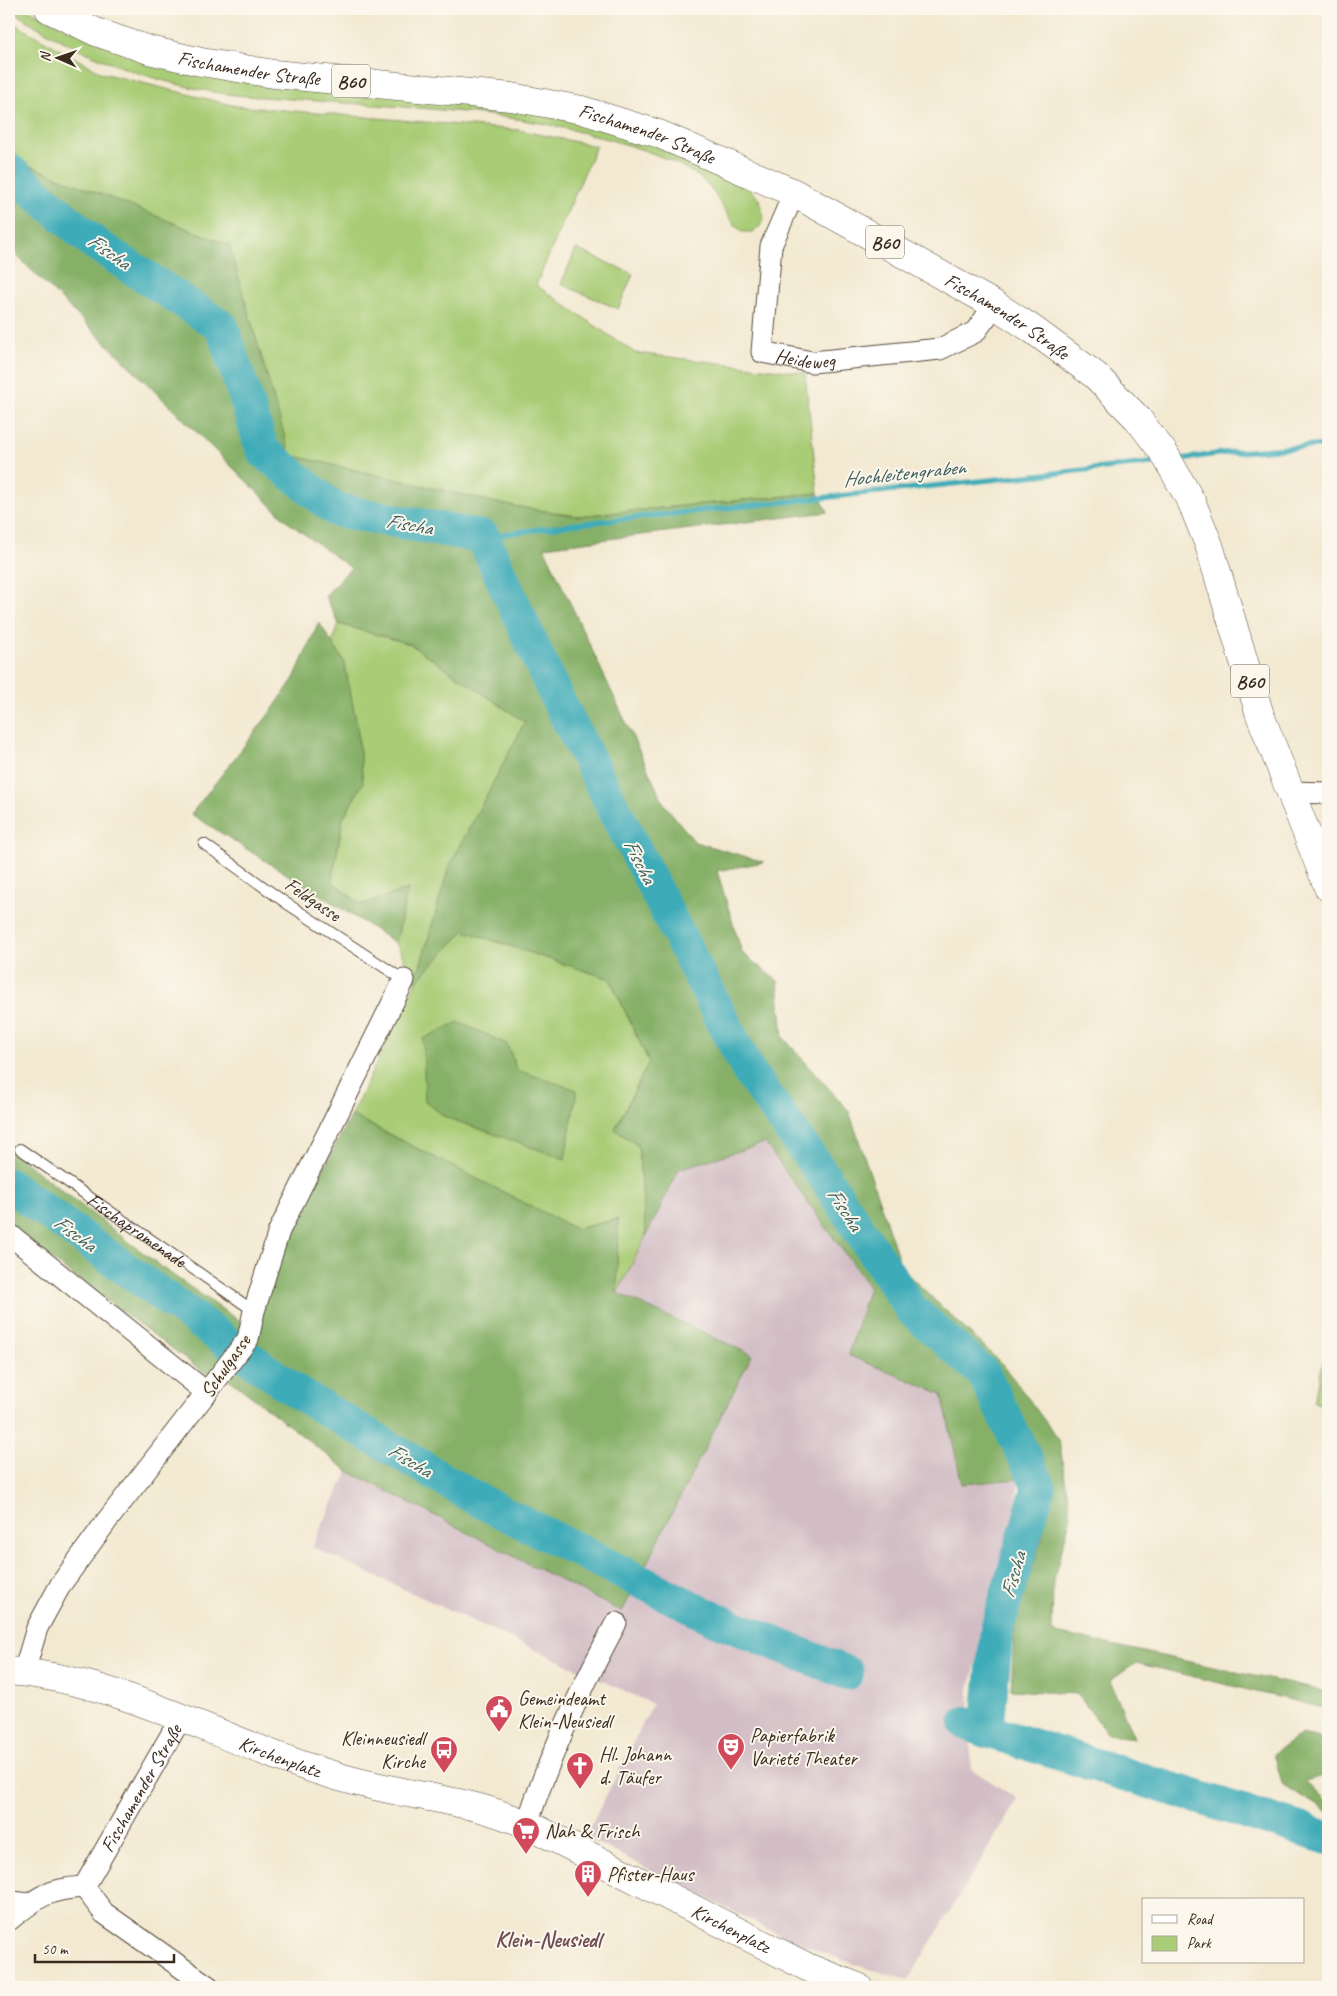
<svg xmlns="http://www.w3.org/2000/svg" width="1337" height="1996" font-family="Caveat,sans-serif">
  <rect width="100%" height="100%" fill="#fbf7ec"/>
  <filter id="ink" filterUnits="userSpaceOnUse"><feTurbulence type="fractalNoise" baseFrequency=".02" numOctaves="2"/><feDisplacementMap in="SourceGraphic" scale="10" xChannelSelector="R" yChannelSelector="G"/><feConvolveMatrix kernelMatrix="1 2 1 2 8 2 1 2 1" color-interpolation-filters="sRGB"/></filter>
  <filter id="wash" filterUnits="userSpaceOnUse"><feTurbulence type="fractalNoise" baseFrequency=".0096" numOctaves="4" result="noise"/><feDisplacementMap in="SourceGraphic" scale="20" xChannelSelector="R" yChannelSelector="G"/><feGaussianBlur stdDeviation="1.12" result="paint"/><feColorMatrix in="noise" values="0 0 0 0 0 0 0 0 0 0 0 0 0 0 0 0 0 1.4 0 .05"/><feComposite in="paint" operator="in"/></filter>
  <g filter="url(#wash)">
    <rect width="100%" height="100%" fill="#f3e9d1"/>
    <path fill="#d2bdc5" d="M765,1143L869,1287L848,1355L942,1394L962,1484L1018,1479L1016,1523L969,1689L971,1769L1018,1799L908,1980L856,1965L788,1939L585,1837L653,1704L312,1547L348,1471L622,1611L752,1356L617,1293L679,1169Z"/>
    <path fill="#a9cc76" stroke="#727b4a" d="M9,9H27L70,30L523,109L639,138L718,176L750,189L759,199L764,216L761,225L754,232H742C723,215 717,188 695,174C661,152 612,140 572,130C486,109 393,107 304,100C269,97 233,97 198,89C130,75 67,48 9,9Z
      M9,21L102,73L236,106L518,130L596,146L536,285L635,353L805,373L818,493L577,516L506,505L290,455L269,386L9,148Z
      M576,249L633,274L618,309L561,284Z
      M339,624L410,644L525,722L449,867L420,967L413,977L396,943L407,889L361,905L332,881L343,818L363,783L357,726L344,662L332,642Z
      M464,931L610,979L649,1062L615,1129L638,1146L646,1236L617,1293V1219L576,1229L351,1115L416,982Z
      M1326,1349L1328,1350V1407L1314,1402Z"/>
    <path fill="#86b067" stroke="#606d42" d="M9,148L28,165L229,245L290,455L506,505L577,516L818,493L828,512L544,547L664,804L695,842L764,862L717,871L742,953L778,981L783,1037L849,1111L902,1269L1004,1366L1059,1440L1071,1517L1053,1581L1052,1632L1328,1692V1709L1136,1663L1110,1681L1134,1738L1108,1734L1077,1694L1011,1690L1015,1621L1043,1536L1041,1470L1018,1479L962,1484L942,1394L848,1355L869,1287L765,1143L679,1169L646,1236L638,1146L615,1129L649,1062L610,979L464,931L416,982L413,977L420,967L449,867L525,722L410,644L339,624L325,596L351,568L289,523L9,248Z
      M319,622L344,662L357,726L363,783L343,818L332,881L361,905L408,889L396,943L191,814L273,709L294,678Z
      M458,1022L507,1044L517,1070L577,1090L565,1159L445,1117L425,1101L423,1039Z
      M351,1115L576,1229L618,1219L617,1293L752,1355L622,1612L348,1471L230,1380L205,1373L9,1228V1150L167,1271L248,1327L254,1323L295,1223Z
      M1302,1734L1328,1740V1775L1305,1781L1328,1804V1812L1283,1785L1273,1754Z"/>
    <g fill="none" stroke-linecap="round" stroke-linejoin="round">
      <path stroke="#3cabb8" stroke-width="5.5" d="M1176,460L1224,453L1328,445
        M483,537L576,524L1160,462"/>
      <path stroke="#3cabb8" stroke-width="34" d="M9,170L94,243L222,327L263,451L336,510L483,537L552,688L749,1072L827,1181L912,1310L983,1373L1039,1486L997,1629L987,1731
        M9,1185L298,1393L478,1500L713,1618L847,1673
        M966,1723L987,1731L1328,1838"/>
    </g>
  </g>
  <g filter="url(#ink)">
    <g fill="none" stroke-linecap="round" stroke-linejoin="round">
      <defs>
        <g id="lane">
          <path d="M204,844L286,903L404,980"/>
          <path id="s1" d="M20,1149L254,1311"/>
          <path d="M9,1896L34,1899"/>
        </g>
        <g id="street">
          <path id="s2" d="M794,193L771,246L762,352L812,362L940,349L975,332L995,305"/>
          <path d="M1289,792L1328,793"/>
          <path d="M9,1234L207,1393"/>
          <path d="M24,1672L37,1628L61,1584L106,1522L248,1339L254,1311L279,1231L404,980"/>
          <path d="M527,1824C550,1754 581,1688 616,1623"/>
          <path id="s3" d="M84,1887L182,1716"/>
          <path d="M84,1887L104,1913L209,1987"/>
          <path d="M9,1920C38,1897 47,1889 84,1887"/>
        </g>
        <g id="secondary">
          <path id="s4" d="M9,1671C125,1680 226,1744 336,1776C382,1790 430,1796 476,1807C493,1811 510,1818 527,1824L809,1968L858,1987"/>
        </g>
        <g id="primary">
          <path id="s5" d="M49,9L96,32L149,50L201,62L274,74L511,97L582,110L659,134L794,193L995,305L1032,329L1096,376L1138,419L1164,453L1192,503L1209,545L1260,715L1328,887"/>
        </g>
      </defs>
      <use href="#lane" stroke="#574739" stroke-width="12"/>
      <use href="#street" stroke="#574739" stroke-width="23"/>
      <use href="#secondary" stroke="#574739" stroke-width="29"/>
      <use href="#primary" stroke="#574739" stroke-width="29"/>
      <use href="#lane" stroke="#fff" stroke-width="10"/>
      <use href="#street" stroke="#fff" stroke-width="21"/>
      <use href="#secondary" stroke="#fff" stroke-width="28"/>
      <use href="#primary" stroke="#fff" stroke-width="28"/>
    </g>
  </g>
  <defs>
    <symbol id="civic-pin" viewBox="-11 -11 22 30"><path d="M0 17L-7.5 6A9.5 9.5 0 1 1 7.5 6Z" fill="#d1495b" stroke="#fbf7ec"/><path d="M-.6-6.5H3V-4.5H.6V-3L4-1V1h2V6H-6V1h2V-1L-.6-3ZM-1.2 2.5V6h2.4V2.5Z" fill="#fff"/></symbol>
    <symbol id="theatre-pin" viewBox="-11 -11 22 30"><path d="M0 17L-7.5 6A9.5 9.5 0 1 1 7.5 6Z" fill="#d1495b" stroke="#fbf7ec"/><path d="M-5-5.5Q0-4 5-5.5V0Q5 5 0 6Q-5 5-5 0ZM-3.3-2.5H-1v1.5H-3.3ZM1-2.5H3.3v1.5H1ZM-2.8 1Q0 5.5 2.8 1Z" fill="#fff"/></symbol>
    <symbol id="bus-pin" viewBox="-11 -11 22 30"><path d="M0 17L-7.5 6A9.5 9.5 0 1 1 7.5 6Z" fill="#d1495b" stroke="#fbf7ec"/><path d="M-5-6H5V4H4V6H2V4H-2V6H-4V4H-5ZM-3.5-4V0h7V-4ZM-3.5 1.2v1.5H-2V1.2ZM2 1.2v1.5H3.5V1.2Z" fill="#fff"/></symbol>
    <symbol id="church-pin" viewBox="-11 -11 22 30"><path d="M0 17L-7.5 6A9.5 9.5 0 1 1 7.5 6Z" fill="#d1495b" stroke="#fbf7ec"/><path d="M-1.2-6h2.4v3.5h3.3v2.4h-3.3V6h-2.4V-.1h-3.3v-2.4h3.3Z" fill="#fff"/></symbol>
    <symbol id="supermarket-pin" viewBox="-11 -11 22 30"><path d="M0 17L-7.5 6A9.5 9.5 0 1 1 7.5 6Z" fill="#d1495b" stroke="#fbf7ec"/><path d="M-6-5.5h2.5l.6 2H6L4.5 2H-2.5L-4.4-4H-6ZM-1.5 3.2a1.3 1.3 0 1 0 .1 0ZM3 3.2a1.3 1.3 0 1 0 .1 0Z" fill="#fff"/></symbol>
    <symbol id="building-pin" viewBox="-11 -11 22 30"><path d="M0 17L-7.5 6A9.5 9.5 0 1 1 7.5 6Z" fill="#d1495b" stroke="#fbf7ec"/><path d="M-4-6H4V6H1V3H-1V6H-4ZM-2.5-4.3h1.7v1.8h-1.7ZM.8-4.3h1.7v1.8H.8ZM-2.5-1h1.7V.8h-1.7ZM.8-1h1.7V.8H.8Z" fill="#fff"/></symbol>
  </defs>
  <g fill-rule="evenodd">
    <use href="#civic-pin" x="483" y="1693" width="32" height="43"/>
    <use href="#theatre-pin" x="715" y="1731" width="32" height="43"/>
    <use href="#bus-pin" x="428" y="1734" width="32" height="43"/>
    <use href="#church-pin" x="564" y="1750" width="32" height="43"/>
    <use href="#supermarket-pin" x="510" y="1815" width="32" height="43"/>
    <use href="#building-pin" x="572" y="1858" width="32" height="43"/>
  </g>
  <g text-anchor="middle" stroke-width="4" stroke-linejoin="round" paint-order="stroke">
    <g fill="#fbf7ec" stroke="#75685c" stroke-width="1">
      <rect x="332" y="64.5" width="38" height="33" rx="4"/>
      <rect x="866" y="225.5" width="38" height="33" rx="4"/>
      <rect x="1231" y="664.5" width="38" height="33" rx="4"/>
    </g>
    <g font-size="19" font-weight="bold" fill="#3b2a1e">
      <text x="351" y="88">B60</text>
      <text x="885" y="249">B60</text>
      <text x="1250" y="688">B60</text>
    </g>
    <g font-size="20" fill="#3b2a1e" stroke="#fbf7ec">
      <text dy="7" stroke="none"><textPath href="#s5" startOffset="210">Fischamender Straße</textPath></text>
      <text dy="7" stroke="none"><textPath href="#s5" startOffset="615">Fischamender Straße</textPath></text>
      <text dy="7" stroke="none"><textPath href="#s5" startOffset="1020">Fischamender Straße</textPath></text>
      <text dy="7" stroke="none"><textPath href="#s2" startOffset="208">Heideweg</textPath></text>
      <text transform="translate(313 899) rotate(34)" y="7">Feldgasse</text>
      <text dy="7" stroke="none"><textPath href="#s1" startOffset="142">Fischapromenade</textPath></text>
      <text transform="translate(225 1366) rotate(-55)" y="7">Schulgasse</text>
      <text dy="7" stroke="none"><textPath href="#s4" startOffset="285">Kirchenplatz</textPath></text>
      <text dy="7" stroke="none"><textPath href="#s3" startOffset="114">Fischamender Straße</textPath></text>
      <text dy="7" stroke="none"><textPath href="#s4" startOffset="771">Kirchenplatz</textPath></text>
    </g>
    <g font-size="20" fill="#3b2a1e" stroke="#fbf7ec" text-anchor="start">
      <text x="518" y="1705">Gemeindeamt<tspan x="518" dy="23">Klein-Neusiedl</tspan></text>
      <text x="750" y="1742">Papierfabrik<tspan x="750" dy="23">Varieté Theater</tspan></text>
      <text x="425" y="1745" text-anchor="end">Kleinneusiedl<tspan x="425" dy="23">Kirche</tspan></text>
      <text x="599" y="1761">Hl. Johann<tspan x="599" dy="23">d. Täufer</tspan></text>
      <text x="545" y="1838">Nah &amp; Frisch</text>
      <text x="607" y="1881">Pfister-Haus</text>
    </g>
    <g font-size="21" font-style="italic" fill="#3b5e5c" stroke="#fbf7ec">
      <text transform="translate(109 251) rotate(35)" y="7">Fischa</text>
      <text transform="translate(904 473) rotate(-6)" y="7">Hochleitengraben</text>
      <text transform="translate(409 524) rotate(10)" y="7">Fischa</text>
      <text transform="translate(640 861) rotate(63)" y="7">Fischa</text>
      <text transform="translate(845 1209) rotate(57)" y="7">Fischa</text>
      <text transform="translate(75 1233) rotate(36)" y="7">Fischa</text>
      <text transform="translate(410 1460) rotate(31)" y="7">Fischa</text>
      <text transform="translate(1013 1575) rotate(-74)" y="7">Fischa</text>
    </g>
    <g font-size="22" font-weight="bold" fill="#6f4d54" stroke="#fbf7ec">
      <text x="548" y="1947">Klein-Neusiedl</text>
    </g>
  </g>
  <rect width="1337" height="1996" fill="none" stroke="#fbf7ec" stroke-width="30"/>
  <rect x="1142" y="1898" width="162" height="65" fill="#fbf7ec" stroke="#aea59a"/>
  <rect x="1152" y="1915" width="25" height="8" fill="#ffffff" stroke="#aea59a"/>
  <text x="1187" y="1924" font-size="15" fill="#3b2a1e">Road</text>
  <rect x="1152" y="1936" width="25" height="15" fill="#a9cc76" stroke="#aea59a"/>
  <text x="1187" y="1948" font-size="15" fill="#3b2a1e">Park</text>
  <g transform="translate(58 58) rotate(272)" stroke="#fbf7ec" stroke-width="4" paint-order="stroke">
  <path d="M0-4L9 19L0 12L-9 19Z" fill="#3b2a1e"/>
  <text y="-8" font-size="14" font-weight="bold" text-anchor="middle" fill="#3b2a1e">N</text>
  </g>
  <path d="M35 1954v8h139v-8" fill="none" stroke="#3b2a1e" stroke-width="2.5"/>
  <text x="42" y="1954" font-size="15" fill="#3b2a1e" stroke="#fbf7ec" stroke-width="4" paint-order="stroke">50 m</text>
</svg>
